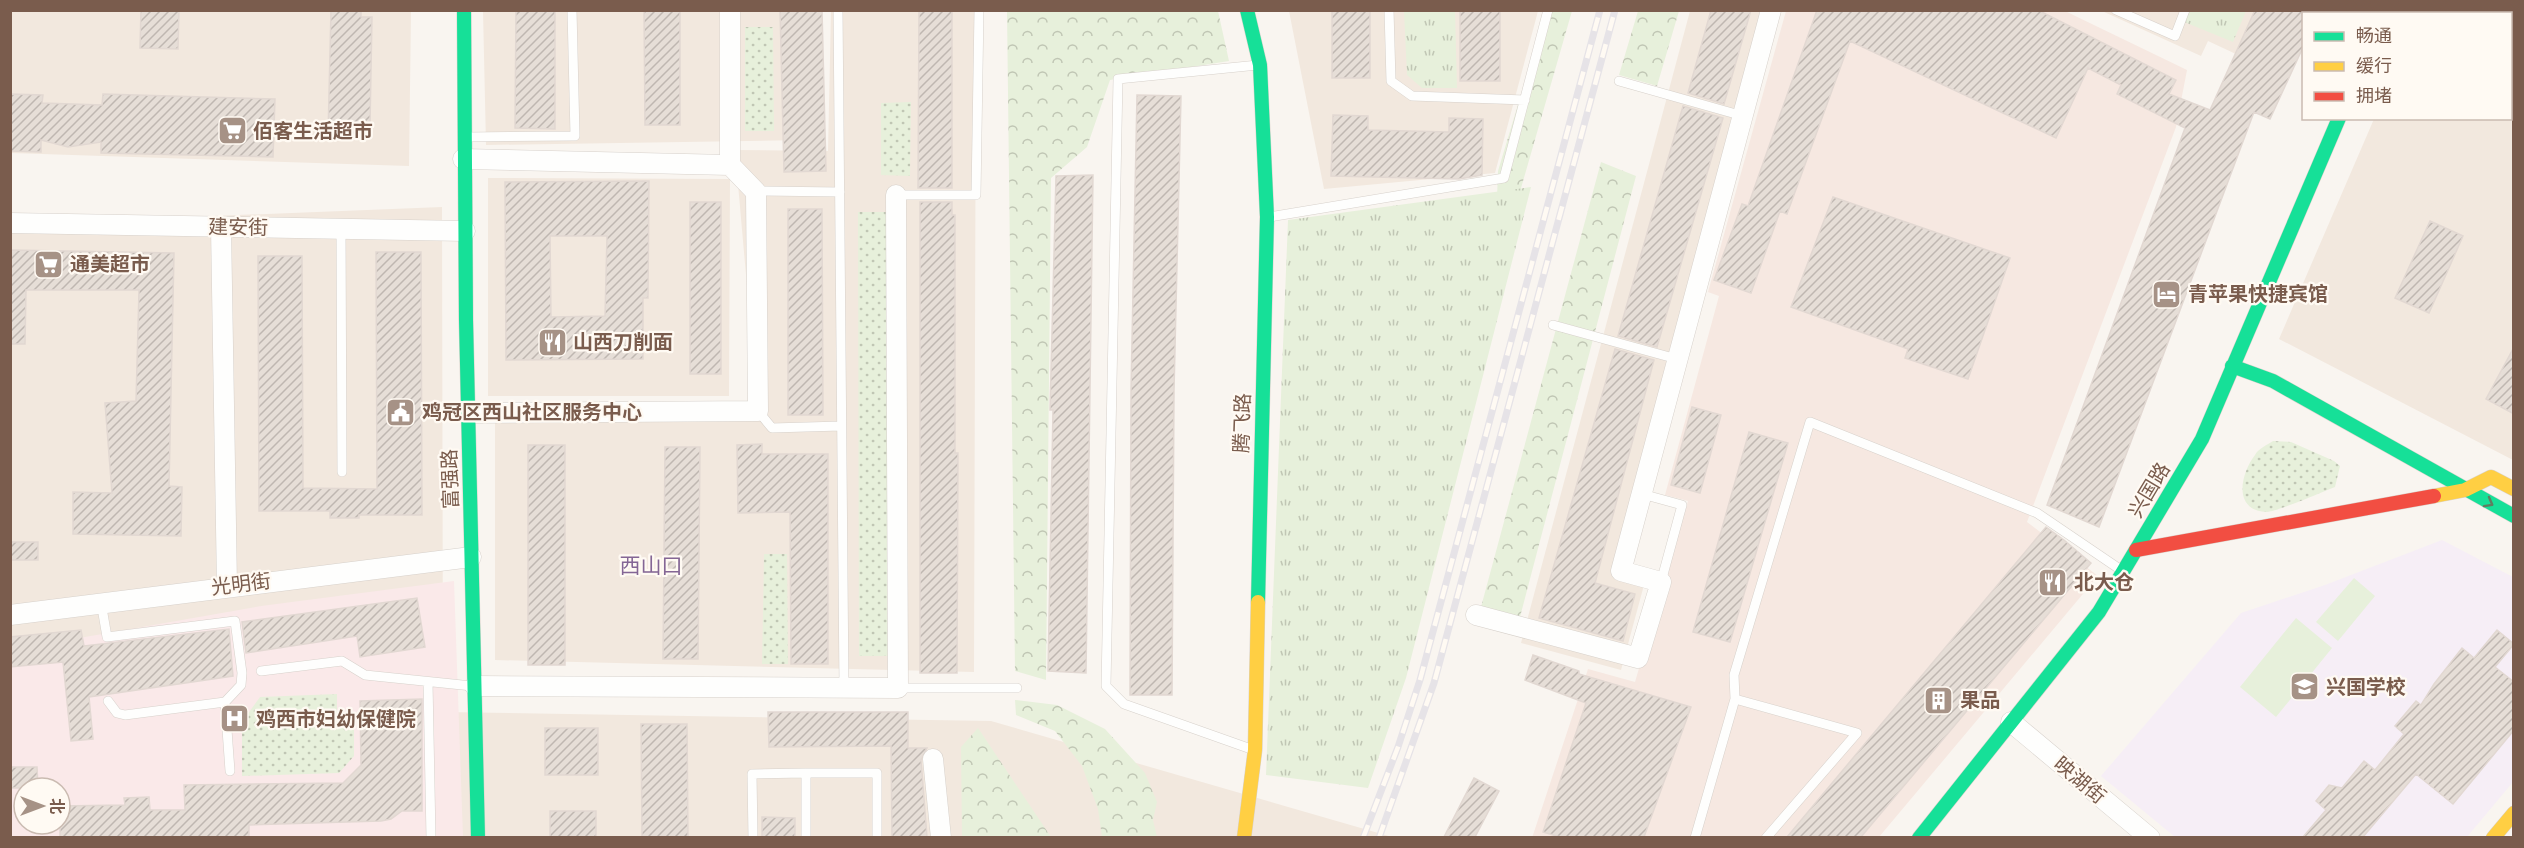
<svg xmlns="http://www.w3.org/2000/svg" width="2524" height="848" font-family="Ubuntu,'Noto Sans SC',sans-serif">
  <defs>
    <pattern id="grass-dots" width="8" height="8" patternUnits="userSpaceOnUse" patternTransform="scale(1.5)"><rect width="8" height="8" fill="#e7f0db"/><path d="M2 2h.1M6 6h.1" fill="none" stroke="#c0c6b4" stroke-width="1.8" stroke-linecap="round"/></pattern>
    <pattern id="forest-crowns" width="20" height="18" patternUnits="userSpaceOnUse" patternTransform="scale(1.5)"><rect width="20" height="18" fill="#e7f0db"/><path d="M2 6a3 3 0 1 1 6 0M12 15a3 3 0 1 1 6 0" fill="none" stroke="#c0c6b4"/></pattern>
    <pattern id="park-tufts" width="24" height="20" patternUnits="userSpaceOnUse" patternTransform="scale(1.5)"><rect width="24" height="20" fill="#e7f0db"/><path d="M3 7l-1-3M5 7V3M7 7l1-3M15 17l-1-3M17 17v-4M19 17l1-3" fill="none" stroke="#c0c6b4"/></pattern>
    <pattern id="building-hatch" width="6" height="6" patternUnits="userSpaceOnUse" patternTransform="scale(1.5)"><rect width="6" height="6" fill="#e6ded7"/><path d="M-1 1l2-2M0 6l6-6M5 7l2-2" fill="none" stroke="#bfb7b1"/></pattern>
  </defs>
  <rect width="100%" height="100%" fill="#f9f5f0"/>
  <path fill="#f2e8de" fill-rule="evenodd" d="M11,11H411L409,166L11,153Z
    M483,11H803L804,140L486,145Z
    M831,11H976L974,672L495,660V411H758L735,150L828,151Z
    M1289,11H1538L1495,173L1324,189Z
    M1690,11H1774L1611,574L1644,585L1621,670L1521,643Z
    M2102,11H2255L2238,55L2208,41L2201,56Z
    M2421,11H2513V460L2279,339L2374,119L2510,118V14L2419,13Z
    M488,178L730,179L729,396H488Z
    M442,207L443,712L991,721L1392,837H11L10,224ZM24,788H60V824H24Z"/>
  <path fill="#f6e8e1" d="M1786,11H2065L2187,70L2176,127L2027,522L2098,576L1879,837L1532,838L1588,669L1635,682L1688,501L1665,495L1719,296L1708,292Z"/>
  <path fill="#f6eef6" d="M2442,540L2513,577V644L2497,630L2474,658L2462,649L2445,670L2444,684L2434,683L2430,690L2432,702L2426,710L2416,701L2395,726L2404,734L2382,761L2493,669L2513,644V782L2467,837H2363L2401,792L2365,761L2342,788L2316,801L2326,810L2303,837H2175L2101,776L2241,613L2325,585Z"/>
  <path fill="#fae9e9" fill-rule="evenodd" d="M454,581L463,837L11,838V650L261,606ZM24,788H60V824H24Z"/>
  <path fill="url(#grass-dots)" d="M745,27H773L774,131H745Z
    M911,102L910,176L881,175V103Z
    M858,212H890L891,656H859Z
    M2273,441L2291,442L2334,461L2340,466L2335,487C2322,492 2277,512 2266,512C2232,510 2241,473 2255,455C2258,449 2267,445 2273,441Z
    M764,554H787L788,664H762Z
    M337,694V713H354V756L339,773L242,776V722L260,697Z"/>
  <path fill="url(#forest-crowns)" d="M1007,11H1218L1229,61L1110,80L1087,147L1051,178L1046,680L1015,671Z
    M1546,11H1572L1517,202L1497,198L1498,171Z
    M1638,11H1679L1657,86L1619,75Z
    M1601,162L1636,176L1520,617L1481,607Z
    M1015,700L1057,705L1105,729L1145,773L1157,802L1153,820L1157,837H1102L1098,809L1082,766L1055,731L1016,715Z
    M978,728L1051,837H962L961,747Z"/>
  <path fill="url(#park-tufts)" d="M1404,11H1455L1457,88H1422L1407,75Z
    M2181,11H2246L2233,42L2177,19Z
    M1531,187L1406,678L1368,788L1266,775L1288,220Z"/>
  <path fill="#e7f0db" d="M2354,578L2375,596L2338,641L2316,622Z
    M2296,618L2332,648L2276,717L2240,687Z"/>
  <path fill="url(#building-hatch)" stroke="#e2d8d2" stroke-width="1.5" fill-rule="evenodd" d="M141,10H179L178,49L140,48Z
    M331,10H361V17H372L370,125H357V137H328Z
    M516,10H555V129L515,128Z
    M644,10H680V125H645Z
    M780,10H822L826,171L784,172Z
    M919,10H952V188H918Z
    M1332,10H1370V78H1332Z
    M1460,10H1500V81H1460Z
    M1711,10H1751L1724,104L1688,93Z
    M1817,10H2038L2176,80L2169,94L2210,110L2255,10H2304V45L2270,119L2254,112L2099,527L2047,505L2185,128L2117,94L2121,85L2088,68L2056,138L1850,41L1787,214L1780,211L1751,293L1714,280L1742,204L1748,206Z
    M10,94L43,95L42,103L102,105L103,94L275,99L273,157L101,153V142L68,147L41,140V152L10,151Z
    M1137,95L1181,96L1174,391L1172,695H1130L1131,390Z
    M1683,106L1723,118L1657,347L1618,336Z
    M1333,115L1368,116V130L1449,132V118L1483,119L1482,175L1459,179L1331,176Z
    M1093,175L1086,673L1048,671L1053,410H1050L1056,176Z
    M649,181L648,298H643V359L506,360L505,182ZM550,236H607L605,316L551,317Z
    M1833,197L2010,258L1968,379L1905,358L1908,349L1791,307Z
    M690,202H721V374H690Z
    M920,202H952V215H955V453H958L957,673H920Z
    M788,209H822L823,415H788Z
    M2430,221L2463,236L2429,313L2395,298Z
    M10,250L174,253L169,486L182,487L181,536L73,534V492L112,493L105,403L136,401L139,290H26L25,344H10Z
    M376,252H421L422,515H359V518H330V511H259L258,256H302L303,488L377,489Z
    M2514,347V414L2486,399Z
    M1615,349L1654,360L1595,583L1635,594L1623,641L1539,618Z
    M1692,407L1721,415L1700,493L1671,485Z
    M1749,432L1788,443L1730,642L1693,632Z
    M762,444V454H828V664H791L790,512L738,513L737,445Z
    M528,445H565V665H528Z
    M665,447H700L698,659H663Z
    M2046,527L2064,540L2091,563L1861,837H1787Z
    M10,542H38V560H10Z
    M417,598L425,647L360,657L357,636L246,653L242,622Z
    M229,629L233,676L89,697L93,739L71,741L63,662L10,667V637L81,630L84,646Z
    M2497,630L2514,644L2495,667L2514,682V730L2453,804L2416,774L2363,837H2303L2326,810L2316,801L2329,785L2342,788L2364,761L2375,770L2404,734L2395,726L2416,701L2421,705L2434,684L2462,648L2474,658Z
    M1533,655L1579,671V674L1691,707L1644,837H1560L1543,832L1586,703L1525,680Z
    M422,699V811H402L391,819L381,821L249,825V837H60V806L125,805L124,798L149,797L150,810H185L184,785L343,783L361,765L360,701Z
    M768,712H908V748H927L921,760L927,837H892L891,746L769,747Z
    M641,724H687L688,837H642Z
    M545,728H598V775H545Z
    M10,767H37L38,788H10Z
    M1474,778L1499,791L1475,837H1444Z
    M550,811H596V837H550Z
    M762,817L795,818V837H762Z"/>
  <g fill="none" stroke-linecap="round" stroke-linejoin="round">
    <defs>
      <path id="lane" d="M838,10L844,688
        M1389,10L1391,81L1412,96L1525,100
        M2116,10L2175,36L2185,10
        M1619,81L1743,116
        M466,137L575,136L572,10
        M755,191L840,192
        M896,195H976L979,10
        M1269,217L1504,178L1548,10
        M341,229L342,472
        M1553,325L1677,359
        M758,411L772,428L841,426
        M1642,494L1682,505L1661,582
        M101,602L107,637L235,621L242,673L241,685L225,702L230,771
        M261,671L342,661L365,675L472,686
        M428,682L431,838
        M898,688H1017
        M1735,699L1857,733L1766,838
        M108,701L117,713L125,715L225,702
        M1251,749L1124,704L1106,686L1118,79L1258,65
        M753,838L752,774L806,773
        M806,838V773H877V838
        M1695,838L1735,699L1734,675L1810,422L2037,513L2121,570"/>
      <path id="street" d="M463,159L730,165L756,192L758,411L467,413
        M730,165V10
        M10,223L465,231
        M221,227L227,586
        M10,615L471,557
        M1476,615L1638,658L1661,582L1621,571L1771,10
        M475,686L898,688L896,195
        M2011,722L2150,838
        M933,759L941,838"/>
      <path id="fast" d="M464,10L466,320L478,838
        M1247,10L1260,65L1267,217L1258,602
        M2385,14L2386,10
        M2232,366L2273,381L2514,516
        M1919,838L2099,612L2202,439L2339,118"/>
      <path id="slow" d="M2434,496L2465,490L2491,477L2514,489
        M1244,838L1255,750L1258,602
        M2493,838L2514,813"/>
      <path id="jam" d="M2136,550L2434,496"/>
    </defs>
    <use href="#lane" stroke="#d7d1cb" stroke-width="10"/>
    <use href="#street" stroke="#d7d1cb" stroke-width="21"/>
    <use href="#fast" stroke="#d9d2cb" stroke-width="15"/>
    <use href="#slow" stroke="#d9d2cb" stroke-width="15"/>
    <use href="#jam" stroke="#d9d2cb" stroke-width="15"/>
    <use href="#lane" stroke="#fefefd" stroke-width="9"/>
    <use href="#street" stroke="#fefefd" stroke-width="20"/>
    <use href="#fast" stroke="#16e098" stroke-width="14"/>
    <use href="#slow" stroke="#ffcf43" stroke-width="14"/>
    <use href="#jam" stroke="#f24e42" stroke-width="14"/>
    <defs>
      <path id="rail" d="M1363,838L1398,747L1420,680L1600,10
        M1379,838L1434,683L1615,10"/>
    </defs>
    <use href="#rail" stroke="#e6e3e7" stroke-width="7"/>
    <use href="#rail" stroke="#fffaf3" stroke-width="4.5" stroke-dasharray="14" stroke-linecap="butt"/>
  </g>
  <defs><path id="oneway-chevron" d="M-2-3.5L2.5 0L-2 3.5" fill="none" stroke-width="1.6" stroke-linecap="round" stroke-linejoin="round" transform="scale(1.5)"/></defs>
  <use stroke="#617d60" href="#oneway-chevron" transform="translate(2489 503) rotate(29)"/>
  <defs>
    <symbol id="supermarket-square" viewBox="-11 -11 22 22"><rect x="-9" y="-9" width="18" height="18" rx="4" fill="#a69286" stroke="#fffaf3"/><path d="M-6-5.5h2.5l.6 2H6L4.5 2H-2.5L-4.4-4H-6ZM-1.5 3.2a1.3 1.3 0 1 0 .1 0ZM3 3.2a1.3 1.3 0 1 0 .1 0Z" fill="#fff"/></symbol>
    <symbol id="hotel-square" viewBox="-11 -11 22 22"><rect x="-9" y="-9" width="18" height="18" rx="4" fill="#a69286" stroke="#fffaf3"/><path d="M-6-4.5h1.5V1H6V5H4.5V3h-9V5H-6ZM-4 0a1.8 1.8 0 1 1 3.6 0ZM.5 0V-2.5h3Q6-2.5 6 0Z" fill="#fff"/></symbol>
    <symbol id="restaurant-square" viewBox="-11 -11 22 22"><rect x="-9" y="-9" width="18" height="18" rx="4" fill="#a69286" stroke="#fffaf3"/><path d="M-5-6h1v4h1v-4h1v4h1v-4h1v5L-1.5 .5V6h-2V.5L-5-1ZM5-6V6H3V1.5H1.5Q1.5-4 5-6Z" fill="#fff"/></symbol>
    <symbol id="civic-square" viewBox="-11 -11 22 22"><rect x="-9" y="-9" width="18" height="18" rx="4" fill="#a69286" stroke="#fffaf3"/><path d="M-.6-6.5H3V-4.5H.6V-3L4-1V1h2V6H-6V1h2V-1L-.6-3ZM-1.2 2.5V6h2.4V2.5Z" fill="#fff"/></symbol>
    <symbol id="school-square" viewBox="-11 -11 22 22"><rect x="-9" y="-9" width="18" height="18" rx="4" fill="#a69286" stroke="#fffaf3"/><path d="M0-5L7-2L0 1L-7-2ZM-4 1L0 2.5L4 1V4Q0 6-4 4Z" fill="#fff"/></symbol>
    <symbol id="building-square" viewBox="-11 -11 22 22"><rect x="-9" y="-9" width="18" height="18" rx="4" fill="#a69286" stroke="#fffaf3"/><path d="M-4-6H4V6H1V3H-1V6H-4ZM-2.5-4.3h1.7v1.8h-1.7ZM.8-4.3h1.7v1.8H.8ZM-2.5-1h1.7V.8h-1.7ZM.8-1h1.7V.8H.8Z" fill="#fff"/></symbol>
    <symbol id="hospital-square" viewBox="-11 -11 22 22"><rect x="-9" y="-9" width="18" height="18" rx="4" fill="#a69286" stroke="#fffaf3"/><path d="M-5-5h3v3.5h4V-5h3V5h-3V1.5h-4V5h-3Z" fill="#fff"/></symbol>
  </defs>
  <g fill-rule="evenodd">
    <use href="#supermarket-square" x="216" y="114" width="33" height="33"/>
    <use href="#supermarket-square" x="32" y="248" width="33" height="33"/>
    <use href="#hotel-square" x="2150" y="278" width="33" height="33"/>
    <use href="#restaurant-square" x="536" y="326" width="33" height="33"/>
    <use href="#civic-square" x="384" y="396" width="33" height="33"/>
    <use href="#restaurant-square" x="2036" y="566" width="33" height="33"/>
    <use href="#school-square" x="2288" y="670" width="33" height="33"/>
    <use href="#building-square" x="1922" y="684" width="33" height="33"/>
    <use href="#hospital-square" x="218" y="702" width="33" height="33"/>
  </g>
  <g text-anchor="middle" stroke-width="4.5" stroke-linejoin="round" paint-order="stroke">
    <g font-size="20" font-weight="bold" fill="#7a5c4d" stroke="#fffaf3" text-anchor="start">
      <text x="253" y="138">佰客生活超市</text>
      <text x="70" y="271">通美超市</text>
      <text x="2188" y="301">青苹果快捷宾馆</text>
      <text x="573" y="349">山西刀削面</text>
      <text x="422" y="419">鸡冠区西山社区服务中心</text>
      <text x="2074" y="589">北大仓</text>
      <text x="2326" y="694">兴国学校</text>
      <text x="1960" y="707">果品</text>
      <text x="256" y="726">鸡西市妇幼保健院</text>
    </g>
    <g font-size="20" fill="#7a5c4d" stroke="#fffaf3">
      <text transform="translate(238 227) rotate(1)" y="7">建安街</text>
      <text transform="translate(1242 423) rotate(-88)" y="7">腾飞路</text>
      <text transform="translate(450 479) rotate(-92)" y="7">富强路</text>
      <text transform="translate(2149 490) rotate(-59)" y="7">兴国路</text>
      <text transform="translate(241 584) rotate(-7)" y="7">光明街</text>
      <text transform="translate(2080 780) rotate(40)" y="7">映湖街</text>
    </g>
    <g font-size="21" fill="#846695" stroke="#fffaf3">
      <text x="651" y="573">西山口</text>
    </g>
  </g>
  <rect width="2524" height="848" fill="none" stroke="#7a5c4d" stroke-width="24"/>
  <rect x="2302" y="12" width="210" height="108" fill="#fffaf3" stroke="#cabbb1" stroke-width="1.5"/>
  <rect x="2314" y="32" width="30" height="9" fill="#16e098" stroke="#cabbb1" stroke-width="1.5"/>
  <text x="2356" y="42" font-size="18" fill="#7a5c4d">畅通</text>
  <rect x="2314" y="62" width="30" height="9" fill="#ffcf43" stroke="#cabbb1" stroke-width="1.5"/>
  <text x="2356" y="72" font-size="18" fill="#7a5c4d">缓行</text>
  <rect x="2314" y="92" width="30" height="9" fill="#f24e42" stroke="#cabbb1" stroke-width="1.5"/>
  <text x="2356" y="102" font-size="18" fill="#7a5c4d">拥堵</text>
  <g transform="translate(42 806) rotate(90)"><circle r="28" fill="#fffaf3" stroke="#cabbb1" stroke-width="1.5"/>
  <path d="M0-4.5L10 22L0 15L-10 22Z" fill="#a69286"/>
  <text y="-9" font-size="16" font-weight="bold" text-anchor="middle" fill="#7a5c4d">北</text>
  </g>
</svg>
